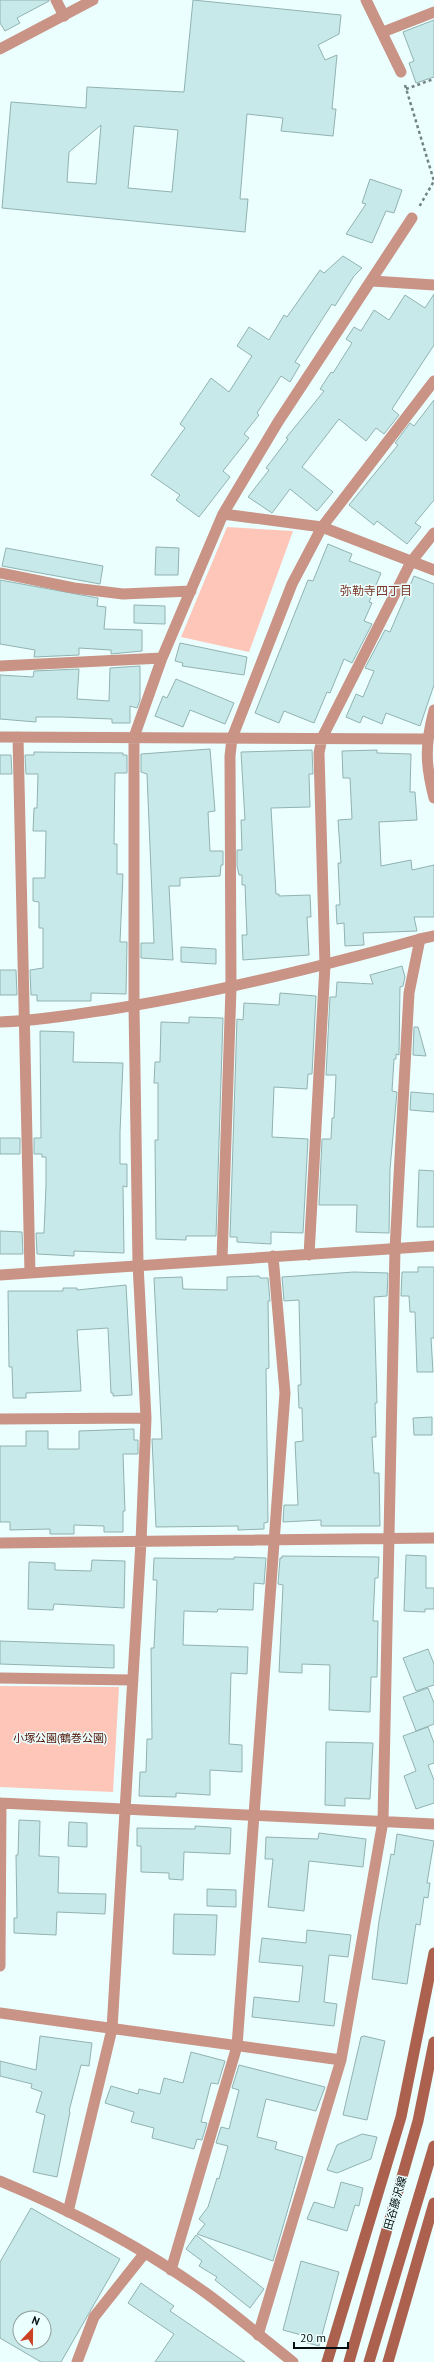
<svg xmlns="http://www.w3.org/2000/svg" width="434" height="2362" font-family="'PT Sans','Noto Sans JP',sans-serif">
  <rect width="100%" height="100%" fill="#ebfffe"/>
  <path fill="#fdc6b9" d="M227,527L293,531L249,652L181,637Z
    M0,1686L119,1687L113,1792L0,1787Z"/>
  <path fill="#c8e9e9" stroke="#92b2b2" fill-rule="evenodd" d="M0,0H49V1L17,18L20,23L5,31L0,23Z
    M193,0L341,15L339,34L318,45L325,60L337,55L332,109H336L333,136L281,131L283,118L247,114L240,199H248L245,232L2,208L11,102L86,108L87,87L184,92ZM101,125L96,184L67,182L69,152ZM134,126L178,130L172,192L128,188Z
    M434,20V77L416,83L409,63L414,61L403,32Z
    M370,179L402,190L394,213L386,211L372,243L346,234L366,204L362,203Z
    M343,256L362,268L354,276L335,306L332,304L312,335L295,362L300,365L290,382L281,376L257,413L259,415L244,434L249,438L223,471L230,477L199,517L176,500L180,495L151,475L185,428L180,424L211,378L229,392L252,356L237,346L249,327L269,340L284,315L287,317L320,270L324,273Z
    M434,294V345L392,409L399,415L384,434L376,428L366,441L339,419L302,467L333,492L317,511L290,489L272,513L248,497L269,470L266,468L288,439L286,438L324,391L320,389L331,372L333,373L352,343L346,339L354,327L361,331L374,310L389,320L405,295L425,308Z
    M434,400V500L415,523L421,527L407,544L377,521L374,525L349,505L398,445L395,443L410,423L414,426Z
    M328,544L352,554L349,561L381,573L369,602L372,603L364,621L372,624L352,663L344,659L330,693L327,692L314,723L284,711L279,723L255,713L308,580L313,581Z
    M156,547L179,548L178,575H155Z
    M6,548L103,566L100,584L2,566Z
    M414,576L434,584V685L420,726L386,713L382,724L363,716L360,723L346,717L356,694L363,697L374,671L365,668L385,630L390,632Z
    M0,580L98,598L97,606L106,607L104,629L142,630V651L111,654V650L79,648V655L34,657L35,650L0,644Z
    M134,605L165,606V624L134,623Z
    M180,643L247,657L244,675L182,666L183,663L175,661Z
    M140,666V700L137,708L130,706V723H112V719L62,717H36V722L0,719V675L33,677L34,671L79,669L77,699L109,701L110,668Z
    M176,679L234,703L225,724L190,710L183,727L155,716L163,696L167,698Z
    M210,749L215,811L208,812L210,851H223V865H221L220,876L180,878V886H169L173,960L141,958V943H154L147,774L141,772V754Z
    M312,750L313,774H309L310,807L271,808L276,894H279V896L310,895L311,917H307L309,955L243,960L242,935H247L245,885H242V875H239L237,866V850H242L241,820H245L241,752Z
    M377,750V753L411,754L410,792H415L417,820L379,822L381,866L411,860L412,870L434,865V917H414L417,931L363,933L364,945L345,946L344,923L337,924L336,905H340L338,863H341L338,820L352,819L350,778H343L342,751Z
    M34,752L123,753V755H127V773H115L114,844H117V874H123L120,942H127L126,994L91,993V1001H37V995H31L30,970L43,968V928H39V902L33,901V878H45L46,831H33L34,808H37L38,774H26L25,755H34Z
    M0,755H11L12,774H0Z
    M181,947L216,949V964L181,962Z
    M402,966L405,977L403,986L400,987L399,1055L396,1054V1059H394L392,1091L397,1092L390,1169L389,1233L356,1232L357,1205H319L322,1139H331L332,1118H334L336,1075H326L330,997H336L337,982L373,984L370,975Z
    M0,970H16L17,995H0Z
    M280,993L316,996L312,1074H308L307,1089L274,1087L272,1137L308,1139L303,1233L271,1232V1244L237,1242V1237H230L237,1019L243,1020L244,1003L279,1005Z
    M189,1017L223,1018L216,1236H186V1240L156,1239L155,1140H158V1083H154L155,1062H160L161,1022L189,1023Z
    M414,1027H418L426,1056L413,1055Z
    M40,1031L74,1032L73,1062L123,1063L120,1132V1164H127V1187L123,1186L124,1253L74,1251V1256L37,1254L36,1233H44L46,1185V1157H42V1154H34V1138H41Z
    M411,1092L434,1094V1112L410,1110Z
    M0,1138H20V1154H0Z
    M419,1170L434,1171V1227H417Z
    M0,1231L22,1232L23,1254H0Z
    M418,1267H434V1338H431L433,1372H417L415,1312H410L409,1296H401L402,1272H418Z
    M354,1272L388,1273L387,1296L374,1297L377,1403H375L376,1437H372L374,1473H379L380,1526H321V1520L283,1522L284,1505H298L295,1442L303,1441L302,1408H299L298,1385H301L299,1300L284,1301L282,1277Z
    M259,1276L260,1278H268L270,1301H268L269,1368L266,1369L268,1522L264,1523V1529L238,1530V1526L156,1527L152,1439H162L154,1278L182,1277L183,1289L227,1290V1277Z
    M126,1285L132,1395L113,1396V1393H111L108,1328L77,1330L81,1391L26,1393V1398H13L12,1367H9L8,1291H63V1288H77V1290Z
    M432,1417V1435H414L413,1418Z
    M134,1429V1440H138V1454H123L125,1511H123V1532H104V1526L74,1525V1534H50V1529L10,1530V1522H0V1446H26V1431H48V1449H79V1431Z
    M406,1555L426,1556V1588H434V1609H425V1612L404,1611Z
    M282,1556L379,1557L378,1578H375L373,1621H378L377,1677H371L370,1712L329,1710L330,1665L302,1664V1673L279,1672L283,1585L278,1584L280,1558H282Z
    M234,1557L266,1558L264,1584L254,1583L253,1610L218,1609L217,1612L184,1611L183,1645L248,1647L247,1674L231,1673L229,1744L242,1745V1772L210,1770V1795L176,1793V1797L139,1796L140,1772H146L147,1739H152L151,1648H154L157,1580H153L154,1558L234,1559Z
    M92,1560L125,1561L124,1608L54,1604L53,1610L28,1609L29,1562L55,1563V1570L91,1571Z
    M0,1641L114,1645V1668L0,1664Z
    M428,1649L434,1664V1685L416,1691L403,1658Z
    M428,1688L434,1703V1724L416,1731L403,1697Z
    M428,1727L434,1743V1763L428,1765L434,1780V1803L416,1809L404,1776L416,1771L403,1736Z
    M326,1742L373,1743L370,1799L345,1798V1806L325,1805Z
    M19,1820L40,1821L39,1856L59,1857L58,1893L106,1894L105,1914L57,1912L56,1935L14,1933V1918H17L16,1855H18Z
    M69,1822L87,1823V1847L68,1846Z
    M195,1826L231,1828L230,1854L184,1852L183,1880L169,1879V1873L141,1872V1846H137V1828L195,1829Z
    M319,1833L366,1839L363,1867L309,1861L304,1911L268,1907L273,1859H265L266,1837L318,1839Z
    M397,1834L434,1841L427,1883H430L428,1898L424,1897L420,1925L416,1924L407,1984L372,1979L379,1921L391,1854L394,1855Z
    M207,1889L236,1890V1907L207,1906Z
    M174,1914L217,1915L215,1955L173,1954Z
    M307,1930L351,1935L348,1957L329,1955L324,2002L337,2004L334,2026L252,2017L254,1997L299,2002L303,1966L259,1962L262,1938L306,1943Z
    M40,2036L92,2043L89,2066L81,2065L69,2111L70,2112L57,2177L33,2172L45,2115L36,2112L42,2092L31,2088L32,2084L0,2076V2061L36,2070Z
    M364,2036L385,2041L367,2120L343,2115L361,2037Z
    M191,2052L225,2061L218,2084L211,2083L201,2122L207,2123L202,2140L197,2139L194,2149L152,2138L154,2128L131,2122L134,2112L105,2103L111,2086L138,2094L139,2089L160,2094L164,2078L183,2083Z
    M239,2065L325,2087L316,2111L266,2099L257,2137L277,2142L275,2149L303,2157L273,2261L197,2234L205,2224L199,2219L208,2207L217,2178L219,2179L228,2146L216,2143L221,2127L229,2129L239,2090L232,2088Z
    M362,2134L377,2137L371,2159L337,2173L327,2170L337,2145Z
    M341,2182L363,2188L359,2206L355,2205L347,2231L307,2219L314,2202L334,2208Z
    M31,2208L120,2259L61,2362H41L0,2338V2262ZM20,2318H44V2342H20Z
    M196,2235L264,2289L250,2308L215,2280L217,2277L199,2266L202,2261L186,2249Z
    M301,2261L339,2272L319,2346L304,2342L305,2336L283,2330Z
    M141,2283L174,2306L170,2311L245,2362H155L174,2334L128,2303Z"/>
  <g fill="none" stroke-linecap="round" stroke-linejoin="round">
    <path stroke="#738282" stroke-width="2.5" stroke-dasharray="3 3" stroke-linecap="butt" d="M405,85L434,181L419,207
      M406,89L434,79"/>
    <path stroke="#c99386" stroke-width="11" d="M56,0L64,16
      M366,0L401,72
      M383,32L434,12
      M373,281L434,285
      M223,514L322,527L434,570
      M0,573L74,588L123,594L191,591
      M0,666L162,658
      M434,710C425,745 425,763 434,798
      M0,737L427,739
      M18,737L30,1273
      M309,1255L325,965L319,753L322,738L411,562L434,533
      M222,1259L231,988L230,756L232,738L292,584L322,527L434,381
      M0,1275L434,1246
      M0,1419L146,1418
      M0,1543L434,1538
      M0,1678L133,1680
      M0,1803L434,1824
      M0,1966L1,1803
      M0,2013L341,2060
      M68,2212L112,2029L141,1542L146,1418L138,1264L134,1006V737L162,658L223,514L278,422L412,218
      M171,2270L237,2046L285,1393L273,1256
      M258,2335L341,2060L383,1821L395,1249L409,993L420,939L434,936
      M77,2362L94,2317L144,2254"/>
    <path stroke="#c99386" stroke-width="11" d="M0,49L93,0
      M0,1022C36,1021 70,1015 106,1010C212,994 316,968 420,939
      M0,2181C73,2211 146,2249 210,2296C238,2317 265,2340 293,2362"/>
    <path stroke="#ac614f" stroke-width="11" d="M327,2362L401,2117L434,1953
      M349,2362L418,2121L434,2042
      M369,2362L434,2146
      M388,2362L434,2203"/>
  </g>
  <g text-anchor="middle" stroke-width="3" stroke-linejoin="round" paint-order="stroke">
    <g font-size="11" fill="#511104" stroke="#ebfffe">
      <text x="60" y="1742">小塚公園(鶴巻公園)</text>
    </g>
    <g font-size="11" fill="#040e0e" stroke="#ebfffe">
      <text transform="translate(395 2203) rotate(-74)" y="4">田谷藤沢線</text>
    </g>
    <g font-size="12" fill="#7c3728" stroke="#ebfffe">
      <text x="376" y="595">弥勒寺四丁目</text>
    </g>
  </g>
  <g transform="translate(32 2330) rotate(22)"><circle r="19" fill="#ebfffe" stroke="#8f9f9e"/>
  <path d="M0-3L7 15L0 10L-7 15Z" fill="#cb4122"/>
  <text y="-6" font-size="11" font-weight="bold" text-anchor="middle" fill="#040e0e">N</text>
  </g>
  <path d="M294 2342v6h54v-6" fill="none" stroke="#040e0e" stroke-width="2"/>
  <text x="300" y="2342" font-size="12" fill="#040e0e" stroke="#ebfffe" stroke-width="3" paint-order="stroke">20 m</text>
</svg>
